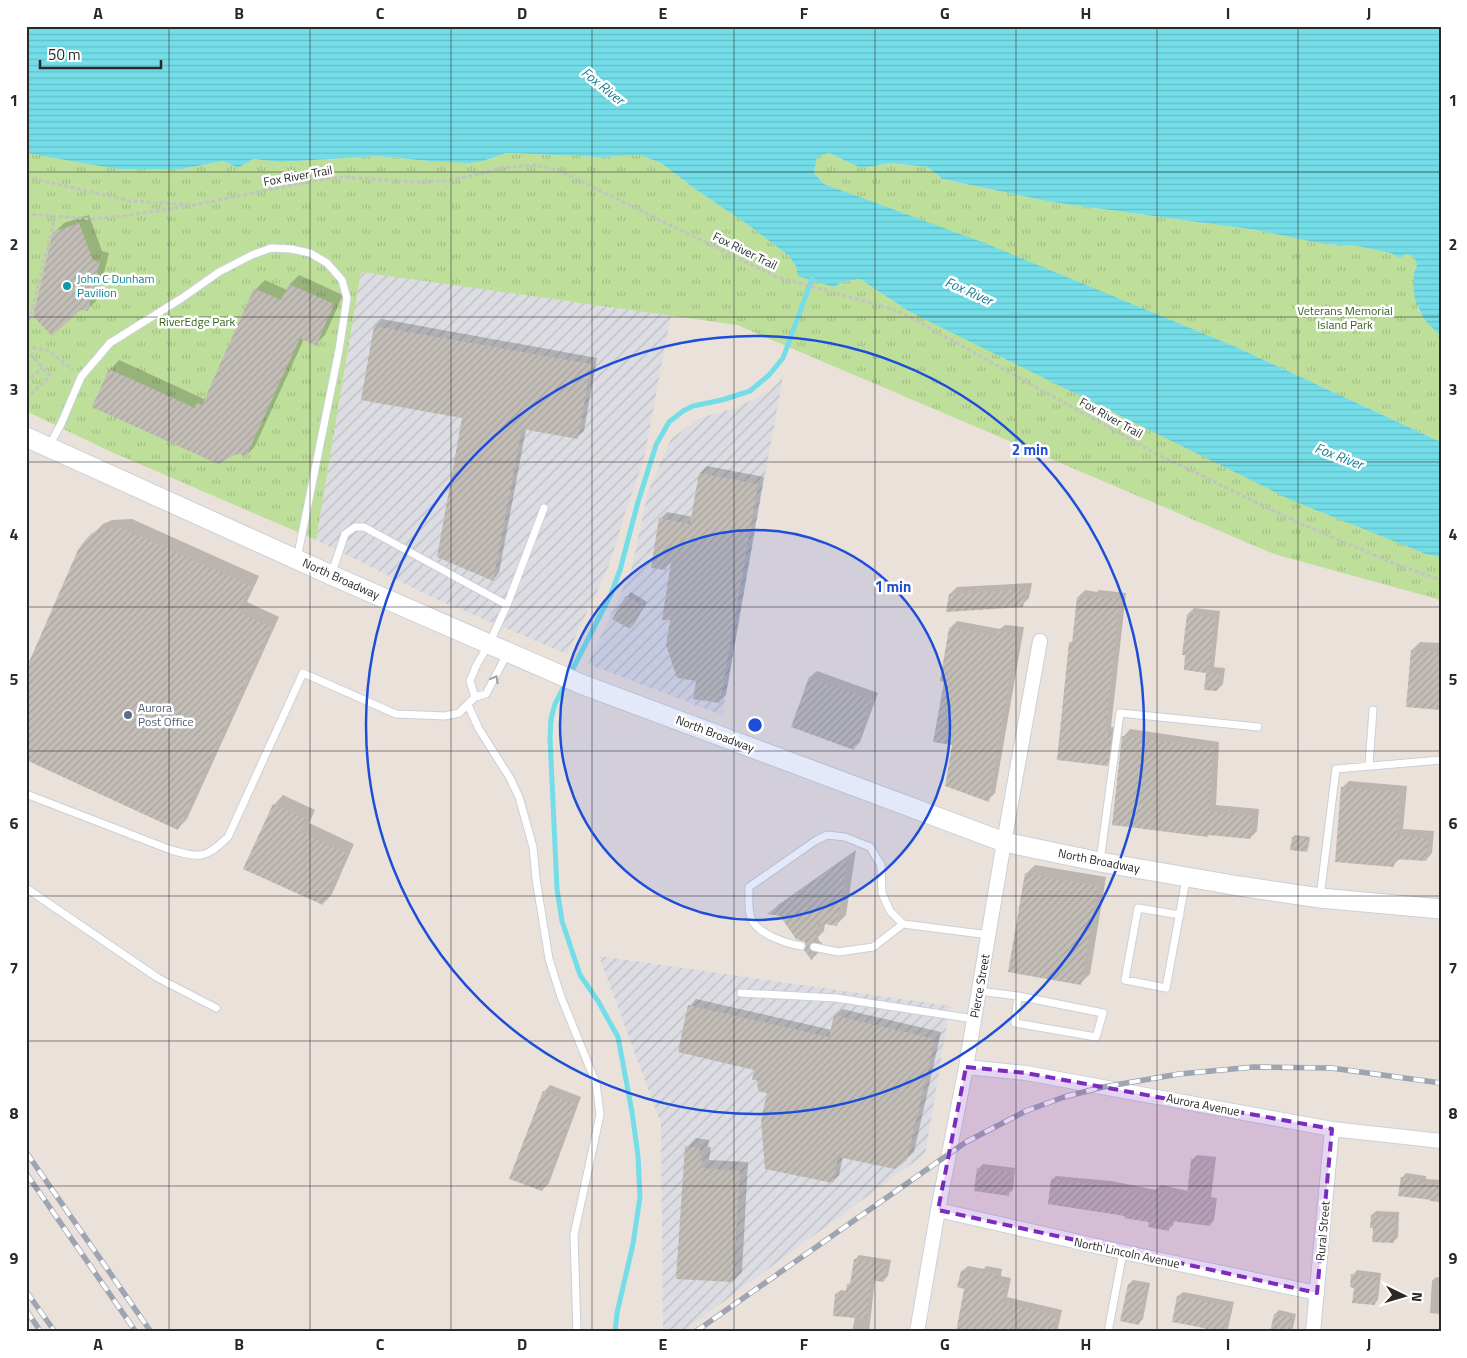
<svg xmlns="http://www.w3.org/2000/svg" width="1467" height="1358" font-family="'Titillium Web',sans-serif">
  <defs>
    <pattern id="industrial-furrows" width="10" height="10" patternUnits="userSpaceOnUse" patternTransform="scale(1.25)"><rect width="10" height="10" fill="#dcdce3"/><path d="M-1 1l2-2M0 10L10 0M9 11l2-2" fill="none" stroke="#bdbdc3"/></pattern>
    <pattern id="park-tufts" width="24" height="20" patternUnits="userSpaceOnUse" patternTransform="scale(1.25)"><rect width="24" height="20" fill="#bedf9a"/><path d="M3 7l-1-3M5 7V3M7 7l1-3M15 17l-1-3M17 17v-4M19 17l1-3" fill="none" stroke="#a3bf85"/></pattern>
    <pattern id="water-rules" width="6" height="5" patternUnits="userSpaceOnUse" patternTransform="scale(1.25)"><rect width="6" height="5" fill="#73dde8"/><path d="M0 2.5h6" fill="none" stroke="#64bec7"/></pattern>
    <pattern id="building-hatch" width="6" height="6" patternUnits="userSpaceOnUse" patternTransform="scale(1.25)"><rect width="6" height="6" fill="#c3bdb7"/><path d="M-1 1l2-2M0 6l6-6M5 7l2-2" fill="none" stroke="#a8a29d"/></pattern>
  </defs>
  <rect width="100%" height="100%" fill="#ebe1db"/>
  <path fill="url(#industrial-furrows)" d="M361,272L672,309L644,459L625,513L609,566L567,654L436,599L316,540Z
    M783,376L722,715L588,664L631,571L648,492L671,439L699,418L733,409L770,391Z
    M599,956L950,1006L925,1154L682,1332H663L661,1124Z"/>
  <path fill="url(#park-tufts)" d="M26,153L69,159L182,169L223,161L238,168L253,159L280,162L378,156L429,161L486,160L506,153L601,157L640,155L661,163L695,189L747,224L789,256L796,266L842,282L860,279L910,312L1441,556V600L1274,554L737,325L361,272L316,540L107,450L26,411Z
    M829,153L861,168L891,163L928,167L942,179L1051,202L1256,230L1324,244L1357,246L1390,253L1400,258L1407,254L1414,257L1417,264L1415,270L1418,310L1441,335V442L1236,347L824,184L814,173L817,156Z"/>
  <path fill="url(#water-rules)" d="M26,26H1441V335C1418,319 1407,290 1417,264L1414,257L1407,254L1400,258L1390,253L1357,246L1324,244L1256,230L1051,202L942,179L928,167L891,163L861,168L829,153L817,157L814,173L824,184L982,242L1236,347L1441,442V557L1426,554L1291,500L910,312L860,279L842,282L834,287L798,276L796,266L789,256L747,224L695,189L661,163L640,155L601,157L506,153L486,160L471,163L429,161L378,156L280,162L253,159L238,168L223,161L182,169H117L26,153Z"/>
  <path fill="#0003" d="M89,215L102,251L109,253L97,300L88,309L79,308L55,232L64,223Z
    M299,275L343,295L325,335L316,344L304,339L255,446L246,456L110,370L119,360L204,399L208,395L256,289L265,280L287,290L290,284Z
    M382,319L597,358L584,431L577,437L526,429L499,573L493,580L463,417L375,326Z
    M707,466L764,477L726,695L719,702L697,680L671,619L673,560L664,569L660,519L667,512L693,517L700,473Z
    M132,519L259,576L247,602L279,617L187,819L178,828L86,541L103,524L112,520Z
    M1032,583L1029,598L1022,605L950,594L957,587Z
    M1085,590L1097,592L1099,590L1126,593L1111,727L1118,728L1114,758L1107,764L1070,643L1073,640L1078,597Z
    M631,592L647,602L634,624L630,628L627,597Z
    M1194,608L1220,611L1214,667L1225,668L1223,684L1217,690L1207,672L1188,614Z
    M957,621L1000,629L1005,625L1024,627L995,793L988,800L953,744L945,681L950,628Z
    M1420,642L1441,643V709L1412,650Z
    M817,671L878,693L860,742L853,749L792,726L810,677Z
    M1130,729L1219,742L1216,805L1259,809L1257,831L1250,838L1114,824L1124,736Z
    M1349,781L1407,786L1403,829L1434,831L1432,853L1426,860L1401,858L1393,865L1342,788Z
    M283,795L315,810L309,823L354,844L332,894L323,904L274,805Z
    M1295,835L1310,837L1308,849L1307,851L1293,837Z
    M856,850L846,915L836,925L825,923L824,931L818,937L819,941L822,943L821,950L812,959L806,941L780,915L770,913L778,905Z
    M1035,865L1106,877L1090,974L1080,984L1026,874Z
    M696,999L832,1030L835,1016L842,1009L941,1032L914,1152L906,1159L843,1157L839,1175L832,1182L769,1092L756,1069L690,1006Z
    M550,1085L581,1097L549,1183L542,1190L544,1092Z
    M696,1138L709,1140L708,1147H711L709,1160L748,1162L742,1272L733,1281L687,1147Z
    M1197,1155L1216,1157L1211,1197L1217,1198L1214,1220L1210,1225L1174,1220L1173,1225L1168,1229L1151,1221L1126,1215L1052,1180L1056,1176L1111,1181L1156,1190L1161,1185L1189,1191L1192,1160Z
    M983,1164L1015,1168L1013,1190L1008,1194L979,1168Z
    M1406,1173L1426,1176V1179L1441,1180V1202L1430,1201L1431,1198L1402,1178Z
    M1376,1211L1399,1212L1398,1237L1393,1242L1374,1227L1372,1215Z
    M859,1255L891,1260L888,1276L884,1280L875,1279L869,1332H852L855,1317L836,1294L841,1290L847,1291L848,1285L852,1280L855,1260Z
    M968,1266L984,1269L986,1266L1002,1269L1001,1276L1011,1278L1007,1297L1062,1310L1057,1332H957L966,1288L962,1271Z
    M1357,1270L1381,1273L1378,1300L1374,1304L1355,1286L1353,1275Z
    M1436,1277L1441,1278V1314L1430,1313L1432,1281Z
    M1133,1280L1150,1283L1143,1319L1139,1323L1129,1284Z
    M1183,1292L1234,1302L1228,1328L1225,1332H1221L1173,1321L1178,1296Z
    M1279,1310L1296,1314L1292,1332H1271L1275,1314Z"/>
  <g fill="none" stroke-linecap="round" stroke-linejoin="round">
    <path stroke="#73dde8" stroke-width="5" d="M615,1332L617,1313L633,1244L640,1197L638,1156L632,1112L618,1037L598,1001L580,975L562,921L557,889L550,738L551,719L555,704L611,594L620,570L638,502L656,445L669,422L683,411L693,406L722,400L750,391L769,375L783,358L813,276"/>
  </g>
  <path fill="url(#building-hatch)" d="M79,223L93,260L100,262L88,311L80,310L52,336L33,316L53,232Z
    M289,284L334,304L316,346L300,338L246,457L240,454L234,455L218,464L92,407L109,369L195,408L197,403L202,405L254,288L281,300Z
    M374,326L591,364L578,439L522,429L493,581L437,557L462,418L361,400Z
    M699,473L758,484L720,703L693,699L696,681L677,678L666,645L670,620H662L672,556L665,570L651,568L659,518L690,524Z
    M122,528L251,586L239,612L271,627L178,830L26,760V669L78,550L85,540L92,533L102,529Z
    M1026,589L1023,607L946,612L949,594Z
    M626,596L644,606L630,629L612,619Z
    M1091,596L1120,599L1105,733L1112,734L1108,766L1057,760L1069,642L1072,643L1077,597L1090,598Z
    M1187,614L1215,617L1209,673L1219,674L1217,691L1204,690L1206,673L1184,670L1185,655H1182Z
    M949,628L996,636L997,631L1017,634L989,802L945,786L952,745L933,742L944,682L940,681Z
    M1411,650L1441,652V710L1406,707Z
    M809,677L872,700L854,750L791,727Z
    M1122,736L1213,748L1210,811L1253,815L1251,839L1208,835V837L1112,825Z
    M1341,787L1400,792L1397,835L1428,838L1426,861L1395,859L1394,867L1335,862Z
    M273,804L306,819L300,832L346,853L323,905L243,869Z
    M1292,837L1308,838L1307,852L1290,850Z
    M848,857L837,926L818,923L815,942L810,943L809,946L810,951L813,952L812,961L804,950L806,947L805,942L796,939L780,916L767,914Z
    M1025,873L1098,886L1081,985L1008,972Z
    M688,1005L829,1037L834,1015L935,1039L907,1160L895,1169L838,1157L833,1183L765,1169L761,1120L767,1093L758,1091L757,1080H752L754,1070L678,1052Z
    M543,1091L575,1104L542,1191L509,1179Z
    M685,1146L700,1148L699,1155L703,1156L701,1168L740,1171L733,1282L676,1279Z
    M1191,1159L1212,1161L1208,1201L1213,1202L1210,1226L1171,1221L1169,1231L1148,1227L1149,1222L1124,1218L1125,1216L1048,1204L1051,1179L1106,1185L1154,1195L1155,1189L1187,1195Z
    M977,1168L1012,1172L1009,1196L974,1191Z
    M1401,1177L1423,1180L1422,1183L1441,1184V1201L1398,1196Z
    M1371,1215L1395,1216L1394,1243L1372,1242L1373,1228H1370Z
    M854,1259L887,1264L884,1282L871,1280L867,1319L833,1316L835,1294L845,1295L847,1284H850Z
    M961,1271L979,1274L980,1271L997,1275L996,1282L1006,1283L1002,1303L1057,1315L1053,1332H956L964,1289L957,1287Z
    M1351,1274L1378,1277L1375,1305L1352,1303L1354,1288L1350,1287Z
    M1128,1284L1147,1287L1139,1325L1120,1321Z
    M1177,1296L1230,1306L1225,1332H1213L1205,1330V1328L1172,1322Z
    M1274,1314L1292,1318L1289,1332H1270Z"/>
  <g fill="none" stroke-linecap="round" stroke-linejoin="round">
    <defs>
      <path id="service" d="M49,446L61,424L81,377L110,343L182,298L219,272L252,255L271,248L291,249L310,253L327,263L342,280L347,298L339,350L297,559
        M331,575L345,534L355,527H364L507,605L544,508
        M475,697L470,681L476,666L489,644L507,605
        M468,705L479,729L510,778L519,797L533,847L536,879L549,959L561,997L596,1083L600,1115L574,1235L577,1332
        M1369,765L1373,710
        M26,794L171,850C201,858 205,859 228,837L303,673L396,714L445,716L459,713L475,697L486,694L508,652
        M1100,861L1120,713L1258,727
        M26,888L158,978L216,1008
        M1320,897L1336,769L1441,760
        M1180,915L1138,908L1125,980L1166,988L1186,879
        M801,946C785,943 757,934 751,918C748,912 749,895 749,887L815,841L827,835L845,837L870,847L881,865L882,893L890,911L903,924
        M814,947L838,952L873,947L903,924L989,935
        M979,991L1018,996L1103,1013L1096,1037L1015,1023L1018,996
        M741,993L836,998L974,1019
        M1108,1332L1123,1252"/>
      <path id="minor" d="M966,1067L1026,1073L1332,1129L1441,1141
        M938,1210L1123,1252L1317,1293
        M917,1332L938,1210L966,1067L1004,842L1040,641
        M1313,1332L1332,1129"/>
      <path id="secondary" d="M26,437L331,575L581,684L1004,842L1100,862L1239,886L1320,898L1441,909"/>
    </defs>
    <use href="#service" stroke="#cad0da" stroke-width="9"/>
    <use href="#minor" stroke="#cad0da" stroke-width="16"/>
    <use href="#secondary" stroke="#cad0da" stroke-width="21"/>
    <path stroke="#c3c3c3" stroke-width="3" stroke-dasharray="4 2.5" stroke-linecap="butt" d="M26,177L131,201L194,205L312,181L343,177L414,182L448,181L503,168L535,165L560,171L774,276L899,311L1151,451L1301,524L1393,563L1441,580
      M26,214L90,219L125,216L187,206
      M26,333L55,217
      M26,346L49,351L73,370
      M26,349L50,376L26,399
      M26,382L42,368"/>
    <use href="#service" stroke="#fff" stroke-width="7"/>
    <use href="#minor" stroke="#fff" stroke-width="14"/>
    <use href="#secondary" stroke="#fff" stroke-width="19"/>
    <defs>
      <path id="rail" d="M26,1152L151,1332
        M26,1173L136,1332
        M26,1291L55,1332
        M26,1310L41,1332
        M695,1332L966,1142L1026,1111L1064,1097L1103,1087L1179,1074L1254,1067L1331,1068L1441,1083"/>
    </defs>
    <use href="#rail" stroke="#9ea5b2" stroke-width="5.5"/>
    <use href="#rail" stroke="#fff" stroke-width="4" stroke-dasharray="11" stroke-linecap="butt"/>
  </g>
  <defs><path id="oneway-chevron" d="M-2-3.5L2.5 0L-2 3.5" fill="none" stroke-width="1.6" stroke-linecap="round" stroke-linejoin="round" transform="scale(1.25)"/></defs>
  <use stroke="#9f9f9f" href="#oneway-chevron" transform="translate(495 679) rotate(-61)"/>
  <path fill="#7b2cbf" fill-opacity="0.2" stroke="#7b2cbf" stroke-width="4" stroke-dasharray="10 6" stroke-linejoin="round" d="M966,1067L1026,1073L1332,1129L1317,1293L938,1210Z"/>
  <path fill="none" stroke="#292929" stroke-width="1" stroke-opacity="0.55" d="M169,26V1332M310,26V1332M451,26V1332M592,26V1332M734,26V1332M875,26V1332M1016,26V1332M1157,26V1332M1298,26V1332M26,172H1441M26,317H1441M26,462H1441M26,607H1441M26,751H1441M26,896H1441M26,1041H1441M26,1186H1441"/>
  <circle cx="755" cy="725" r="195" fill="#1d4ed8" fill-opacity=".12"/>
  <g fill="none" stroke="#1d4ed8" stroke-width="2.5">
    <circle cx="755" cy="725" r="195"/>
    <circle cx="755" cy="725" r="389"/>
  </g>
  <circle fill="#0f9aa8" stroke="#fff" stroke-width="2" cx="67" cy="286" r="5"/>
  <circle fill="#5c6f8a" stroke="#fff" stroke-width="2" cx="128" cy="715" r="5"/>
  <g text-anchor="middle" stroke-width="5" stroke-linejoin="round" paint-order="stroke">
    <g font-size="12" fill="#292929" stroke="#fff">
      <text transform="translate(298 176) rotate(-10)" y="4">Fox River Trail</text>
      <text transform="translate(745 251) rotate(26)" y="4">Fox River Trail</text>
      <text transform="translate(1111 418) rotate(29)" y="4">Fox River Trail</text>
      <text transform="translate(341 579) rotate(24)" y="4">North Broadway</text>
      <text transform="translate(715 734) rotate(21)" y="4">North Broadway</text>
      <text transform="translate(1099 861) rotate(11)" y="4">North Broadway</text>
      <text transform="translate(980 986) rotate(-80)" y="4">Pierce Street</text>
      <text transform="translate(1203 1105) rotate(11)" y="4">Aurora Avenue</text>
      <text transform="translate(1323 1231) rotate(-85)" y="4">Rural Street</text>
      <text transform="translate(1127 1253) rotate(12)" y="4">North Lincoln Avenue</text>
    </g>
    <g font-size="12" fill="#0d838f" stroke="#fff" text-anchor="start">
      <text x="77" y="283">John C Dunham<tspan x="77" dy="14">Pavilion</tspan></text>
    </g>
    <g font-size="12" fill="#38621d" stroke="#fff">
      <text x="1345" y="315">Veterans Memorial<tspan x="1345" dy="14">Island Park</tspan></text>
      <text x="197" y="326">RiverEdge Park</text>
    </g>
    <g font-size="12" fill="#4e5e75" stroke="#fff" text-anchor="start">
      <text x="138" y="712">Aurora<tspan x="138" dy="14">Post Office</tspan></text>
    </g>
    <g font-size="14" font-style="italic" fill="#147d92" stroke="#fff">
      <text transform="translate(603 86) rotate(39)" y="5">Fox River</text>
      <text transform="translate(969 291) rotate(24)" y="5">Fox River</text>
      <text transform="translate(1339 456) rotate(21)" y="5">Fox River</text>
    </g>
  </g>
  <circle cx="755" cy="725" r="8" fill="#1d4ed8" stroke="#fff" stroke-width="2.5"/>
  <g font-size="15" text-anchor="middle" font-weight="bold" fill="#1d4ed8" stroke="#fff" stroke-width="5" stroke-linejoin="round" paint-order="stroke">
    <text x="1030" y="455">2 min</text>
    <text x="893" y="592">1 min</text>
  </g>
  <rect width="1467" height="1358" fill="none" stroke="#ffffff" stroke-width="55"/>
  <g transform="translate(1404 1296) rotate(95)" stroke="#ffffff" stroke-width="4" paint-order="stroke">
  <path d="M0-4L9 19L0 12L-9 19Z" fill="#292929"/>
  <text y="-8" font-size="14" font-weight="bold" text-anchor="middle" fill="#292929">N</text>
  </g>
  <path d="M40 60v8h121v-8" fill="none" stroke="#292929" stroke-width="2.5"/>
  <text x="48" y="60" font-size="15" fill="#292929" stroke="#ffffff" stroke-width="4" paint-order="stroke">50 m</text>
  <rect x="28" y="28" width="1412" height="1302" fill="none" stroke="#292929" stroke-width="2"/>
  <g font-size="16" text-anchor="middle" font-weight="bold" fill="#292929">
    <text x="98" y="19">A</text>
    <text x="239" y="19">B</text>
    <text x="380" y="19">C</text>
    <text x="522" y="19">D</text>
    <text x="663" y="19">E</text>
    <text x="804" y="19">F</text>
    <text x="945" y="19">G</text>
    <text x="1086" y="19">H</text>
    <text x="1228" y="19">I</text>
    <text x="1369" y="19">J</text>
    <text x="14" y="106">1</text>
    <text x="1453" y="106">1</text>
    <text x="14" y="250">2</text>
    <text x="1453" y="250">2</text>
    <text x="14" y="395">3</text>
    <text x="1453" y="395">3</text>
    <text x="14" y="540">4</text>
    <text x="1453" y="540">4</text>
    <text x="14" y="685">5</text>
    <text x="1453" y="685">5</text>
    <text x="14" y="829">6</text>
    <text x="1453" y="829">6</text>
    <text x="14" y="974">7</text>
    <text x="1453" y="974">7</text>
    <text x="14" y="1119">8</text>
    <text x="1453" y="1119">8</text>
    <text x="14" y="1264">9</text>
    <text x="1453" y="1264">9</text>
    <text x="98" y="1350">A</text>
    <text x="239" y="1350">B</text>
    <text x="380" y="1350">C</text>
    <text x="522" y="1350">D</text>
    <text x="663" y="1350">E</text>
    <text x="804" y="1350">F</text>
    <text x="945" y="1350">G</text>
    <text x="1086" y="1350">H</text>
    <text x="1228" y="1350">I</text>
    <text x="1369" y="1350">J</text>
  </g>
</svg>
